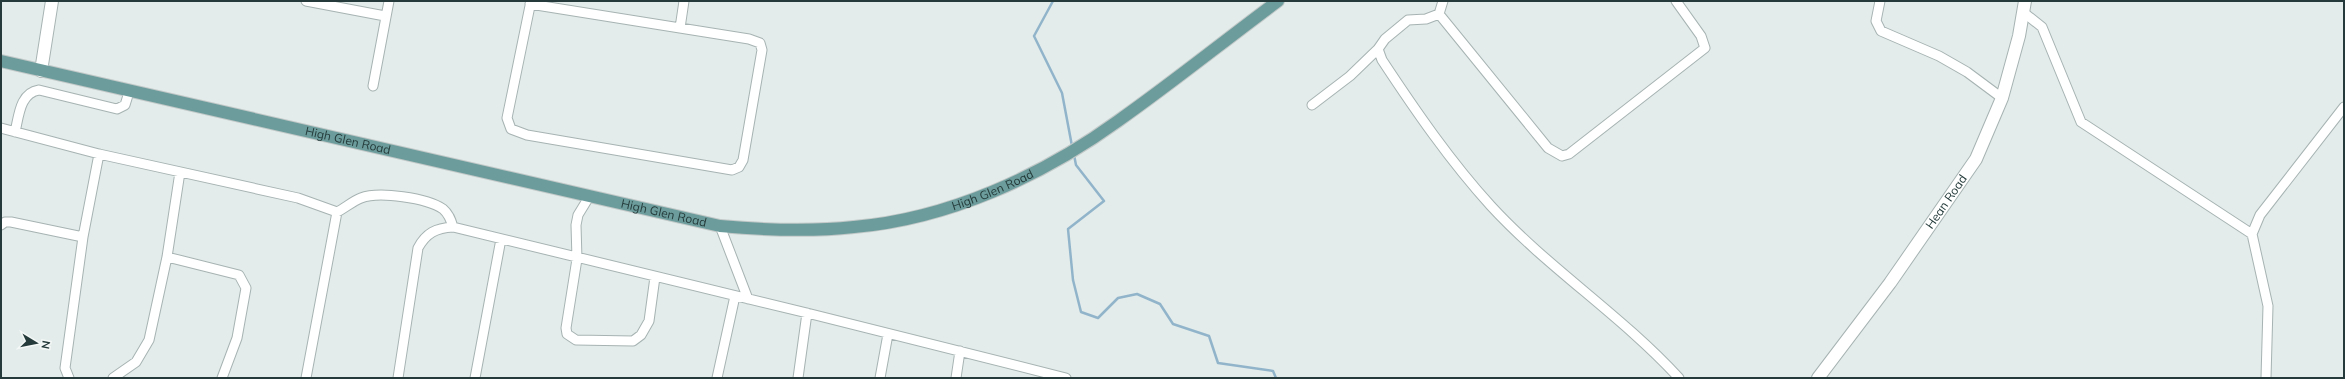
<svg xmlns="http://www.w3.org/2000/svg" width="2345" height="379" font-family="Mulish,sans-serif">
  <rect width="100%" height="100%" fill="#e3ecea"/>
  <g fill="none" stroke-linecap="round" stroke-linejoin="round">
    <path stroke="#91b4cb" stroke-width="2.5" d="M1053,1L1034,36L1062,93L1072,146
      M1074,155L1076,165L1104,201L1068,229L1073,280L1081,312L1098,318L1118,298L1137,294L1160,304L1173,324L1209,336L1218,363L1273,371L1276,378"/>
    <defs>
      <path id="minor" d="M306,1L385,16
        M531,1L507,118L511,129L527,135L732,170L739,167L743,160L762,50L760,43L749,39L680,28L684,1
        M1443,1L1439,14L1426,19L1408,20L1385,39L1378,49L1382,60C1415,110 1450,161 1491,206C1548,268 1621,315 1679,378
        M1880,1L1876,21L1881,31L1939,56L1967,72L2002,98
        M530,4L680,28
        M2023,12L2042,27L2081,122L2252,234
        M1439,14L1548,148L1562,156L1569,154L1705,48L1701,36L1676,1
        M373,86L389,1
        M1312,105L1350,76L1378,49
        M1,128L99,154L298,198L337,212
        M15,132C19,115 20,93 39,90L117,109L125,105L129,92
        M589,197L578,215L576,225L577,259L566,328L567,334L576,340L633,341L641,335L649,321L655,277
        M1,225L5,222H11L83,237
        M720,226L748,299
        M167,257L239,275L246,288L237,338L222,378
        M69,378L65,368L83,237L99,154
        M113,378L136,362L149,340L167,257L180,172
        M306,378L337,212C345,208 353,201 361,198C379,191 427,198 443,209C449,214 451,220 453,227
        M398,378L418,248C426,233 436,228 453,227L807,313L1066,378
        M475,378L501,239
        M717,378L735,296
        M798,378L807,313
        M880,378L888,334
        M956,378L960,351
        M2266,378L2268,306L2252,234L2260,215L2344,107"/>
      <g id="tertiary">
        <path d="M41,71L52,1"/>
        <path id="s1" d="M1818,378L1890,283L1976,159L2002,98L2019,36L2025,1"/>
      </g>
      <g id="primary">
        <path id="s2" d="M1,61L720,226C765,230 809,232 854,227C948,219 1042,176 1118,121C1172,83 1224,41 1278,1"/>
      </g>
    </defs>
    <use href="#minor" stroke="#a6b3b2" stroke-width="11"/>
    <use href="#tertiary" stroke="#a6b3b2" stroke-width="14"/>
    <use href="#primary" stroke="#c2c8c8" stroke-width="14"/>
    <use href="#minor" stroke="#fff" stroke-width="9"/>
    <use href="#tertiary" stroke="#fff" stroke-width="12"/>
    <use href="#primary" stroke="#6c9d9c" stroke-width="12"/>
  </g>
  <g text-anchor="middle" stroke-width="3" stroke-linejoin="round" paint-order="stroke">
    <g font-size="12" fill="#253b3b" stroke="#f4f8f7">
      <text dy="4" stroke="none"><textPath href="#s2" startOffset="356">High Glen Road</textPath></text>
      <text dy="4" stroke="none"><textPath href="#s2" startOffset="1016">High Glen Road</textPath></text>
      <text dy="4" stroke="none"><textPath href="#s1" startOffset="218">Hean Road</textPath></text>
      <text dy="4" stroke="none"><textPath href="#s2" startOffset="680">High Glen Road</textPath></text>
    </g>
  </g>
  <rect width="2345" height="379" fill="none" stroke="#253b3b" stroke-width="4"/>
  <g transform="translate(36 343) rotate(100)" stroke="#f4f8f7" stroke-width="3" paint-order="stroke">
  <path d="M0-3L7 15L0 10L-7 15Z" fill="#253b3b"/>
  <text y="-6" font-size="11" font-weight="bold" text-anchor="middle" fill="#253b3b">N</text>
  </g>
</svg>
